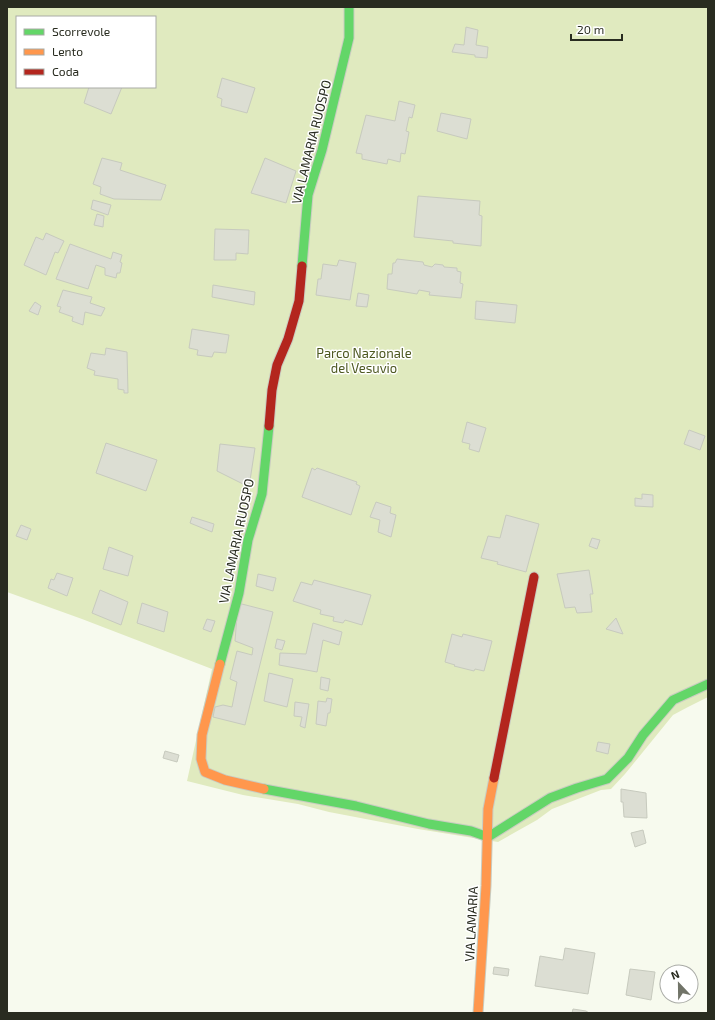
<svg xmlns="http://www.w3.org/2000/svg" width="715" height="1020" font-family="'Exo 2',sans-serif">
  <rect width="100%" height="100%" fill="#f7faee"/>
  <path fill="#e0eabf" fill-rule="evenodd" d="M7,7H708V697L688,707L673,715L625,774L611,789L601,790L552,809L537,820L498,842L418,829L329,812L298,804L243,795L187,781L212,669L82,619L7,592ZM17,17H155V87H17Z"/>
  <path fill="#dcded3" stroke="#c7cabe" d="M466,27L478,30L476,45L488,47L487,58L475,57V55L452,52L455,44L464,45Z
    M222,78L255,88L247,113L221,106L222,99L217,97Z
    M89,87H122L111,114L84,103Z
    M399,101L415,105L412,118L409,117L406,131L409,132L405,154L401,153L400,162L388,159L387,164L362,159V154L356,153L366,115L395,121Z
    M441,113L471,119L467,139L437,131Z
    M102,158L122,163L120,170L166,185L161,200L114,199L100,194L101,187L93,184Z
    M265,158L296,171L286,203L251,193Z
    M418,196L480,201L479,215L482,216L481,246L453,243V241L414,237Z
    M93,200L111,205L108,215L91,209Z
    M97,214L104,216L103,227L94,225Z
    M215,229L249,230L248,254L236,253V260H214Z
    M46,233L64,241L58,253L55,252L46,275L24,265L36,237L43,240Z
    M70,244L111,259L113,252L122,255L120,262L122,263L120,273H117L116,278L105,275V268L96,265L88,289L56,279Z
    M397,259L423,262L424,265L432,267L435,264L443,265L444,267L457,268V271L461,272L460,283L463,284L461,298L429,295L430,292L419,290L417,294L387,289L388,274H392L393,263H395Z
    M339,260L356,263L350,300L316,295L318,279H321L323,264L337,266Z
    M213,285L255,292L254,305L212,297Z
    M63,290L92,297L90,303L105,308L101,316L85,312L83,325L72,321L73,317L59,312L61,307L57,306Z
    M358,293L369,295L367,307L356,306Z
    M476,301L517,305L515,323L475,319Z
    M35,302L41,306L38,315L29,311Z
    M192,329L229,335L226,353L214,352L212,357L197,355L198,350L189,348Z
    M106,348L127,352L128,393H124V390L118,389V379L94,375L95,371L87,368L91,353L105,355Z
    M467,422L486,428L479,452L469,449L470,444L462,442Z
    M689,430L705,436L700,450L684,444Z
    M106,443L157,460L146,491L96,473Z
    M220,444L255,448L249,487L217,471Z
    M312,468L315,470L317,468L357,482L356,484L360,486L351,515L302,497Z
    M642,494L653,495V507L635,506V498L642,499Z
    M376,502L391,507L390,513L396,515L391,537L378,532L380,520L370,517Z
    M506,515L539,524L526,572L497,564L498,562L481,558L488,536L500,538Z
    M192,517L214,524L212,532L190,523Z
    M21,525L31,529L27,540L16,536Z
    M592,538L600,540L597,549L589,546Z
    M109,547L133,556L128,576L103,569Z
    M589,570L593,594H590L592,612L577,613L575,607L565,608L557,574Z
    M57,573L73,578L67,596L48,588L51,579L54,580Z
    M258,574L276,578L273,591L256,586Z
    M314,580L371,595L362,625L345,620L343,623L333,621L334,617L320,614L321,610L293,601L301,582L312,585Z
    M100,590L128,602L121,625L92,613Z
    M142,603L168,612L164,632L137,623Z
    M238,603L273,612L245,725L213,717L215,707L223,705L232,707L237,682L230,679L237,651L252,655L253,648L235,641Z
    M616,618L623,634L606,629Z
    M207,619L215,621L211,632L203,629Z
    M313,623L342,632L339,645L323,640L317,672L279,665L280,653L306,654Z
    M452,634L462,637L463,634L492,641L484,671L475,669L474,671L454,666L455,665L445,662Z
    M277,639L285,641L282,650L275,648Z
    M269,673L293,679L287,707L264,701Z
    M321,677L330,679L328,691L320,689Z
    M327,698L332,699L330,713H328L326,726L316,724L318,701L326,702Z
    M295,702L309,704L305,728L300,726L302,717L294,716Z
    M598,742L610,744L608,754L596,751Z
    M165,751L179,755L177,762L163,758Z
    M621,789L646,793L647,818L624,817L623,802H621Z
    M643,830L646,843L635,847L631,833Z
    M565,948L595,953L588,994L535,986L540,956L563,960Z
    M494,967L509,969L508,976L493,974Z
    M630,969L655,972L651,1000L626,995Z
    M573,1009L586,1011L589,1013H572Z"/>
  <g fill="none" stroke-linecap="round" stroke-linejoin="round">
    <defs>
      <path id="fast" d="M302,266L308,195L322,150L349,38V7
        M220,664L239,593L248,540L262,494L269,426
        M264,789L356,806L429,824L471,831L488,837
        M488,837L550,798L577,788L607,779L628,758L643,735L673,700L708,684"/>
      <path id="slow" d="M220,664L202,735L201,759L205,772L225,780L264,789
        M478,1013L486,886L488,809L494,778"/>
      <path id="jam" d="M269,426L272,390L277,365L288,339L299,301L302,266
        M494,778L534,577"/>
    </defs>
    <use href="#fast" stroke="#c9ccc1" stroke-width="11"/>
    <use href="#slow" stroke="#c9ccc1" stroke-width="11"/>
    <use href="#jam" stroke="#c9ccc1" stroke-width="11"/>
    <use href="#fast" stroke="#63d668" stroke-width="9"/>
    <use href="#slow" stroke="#ff974d" stroke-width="9"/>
    <use href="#jam" stroke="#b3261e" stroke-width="9"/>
  </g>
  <g text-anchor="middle" stroke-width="3" stroke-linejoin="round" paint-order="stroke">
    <g font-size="13" fill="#292c20" stroke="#fff">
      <text transform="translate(311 142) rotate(-76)" y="5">VIA LAMARIA RUOSPO</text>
      <text transform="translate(236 541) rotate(-78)" y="5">VIA LAMARIA RUOSPO</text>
      <text transform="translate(471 924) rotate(-87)" y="5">VIA LAMARIA</text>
    </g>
    <g font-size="13" fill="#4d5820" stroke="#fff">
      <text x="364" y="358">Parco Nazionale<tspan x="364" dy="15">del Vesuvio</tspan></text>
    </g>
  </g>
  <rect width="715" height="1020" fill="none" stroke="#292c20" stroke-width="16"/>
  <rect x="16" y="16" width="140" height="72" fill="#ffffff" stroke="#a9aba6"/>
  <rect x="24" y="29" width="20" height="6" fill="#63d668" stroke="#a9aba6"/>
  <text x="52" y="36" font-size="12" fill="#292c20">Scorrevole</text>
  <rect x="24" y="49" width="20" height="6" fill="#ff974d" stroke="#a9aba6"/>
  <text x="52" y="56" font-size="12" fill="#292c20">Lento</text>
  <rect x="24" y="69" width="20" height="6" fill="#b3261e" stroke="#a9aba6"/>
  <text x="52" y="76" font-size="12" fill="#292c20">Coda</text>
  <g transform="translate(679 984) rotate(338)"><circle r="19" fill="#ffffff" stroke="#a9aba6"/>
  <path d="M0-3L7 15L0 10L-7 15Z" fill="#717468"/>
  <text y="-6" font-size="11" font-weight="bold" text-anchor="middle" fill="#292c20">N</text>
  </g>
  <path d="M571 34v6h51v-6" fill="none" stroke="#292c20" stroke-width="2"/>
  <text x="577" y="34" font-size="12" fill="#292c20" stroke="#ffffff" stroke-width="3" paint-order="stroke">20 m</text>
</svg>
